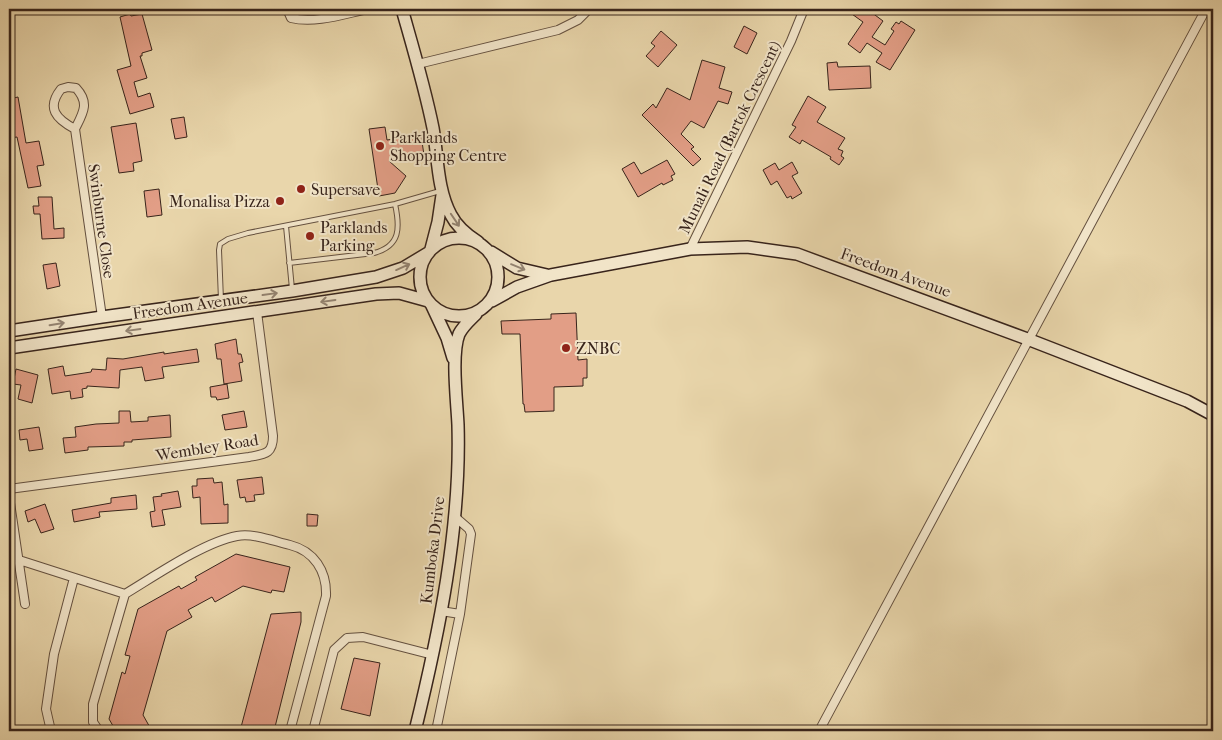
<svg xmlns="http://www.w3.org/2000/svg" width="1222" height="740" font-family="'IM FELL French Canon',serif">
  <rect width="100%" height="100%" fill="#e9d6ab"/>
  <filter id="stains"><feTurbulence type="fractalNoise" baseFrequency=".004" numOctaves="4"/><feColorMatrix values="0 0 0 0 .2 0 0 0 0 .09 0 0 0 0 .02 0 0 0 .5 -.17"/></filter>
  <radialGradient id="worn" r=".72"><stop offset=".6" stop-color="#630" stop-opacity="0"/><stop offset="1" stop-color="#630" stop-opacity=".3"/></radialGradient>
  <path fill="#e29e86" stroke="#38241b" d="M845,9H867L883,21L872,37L885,45L894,31L891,29L896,22L899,24L901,21L915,30L890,70L876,62L882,53L867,43L860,53L848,44L863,22Z
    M130,14L131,16L142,14L152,50L142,53V56H140L147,78L134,82L138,97L150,93L154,107L130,114L117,70L131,66L120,17Z
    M744,26L757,33L747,54L734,47Z
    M661,31L677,45L658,67L646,56L655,46L651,43Z
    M702,60L725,67L719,88L732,92L728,104L718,101L704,128L691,121L681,134L694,147L691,149L701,159L693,166L642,115L653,104L656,108L667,88L690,100Z
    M837,62L838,67L870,66L871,88L829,90L827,63Z
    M808,96L826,107L817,122L845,138L838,149L843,151L841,156L844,158L839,165L830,159L831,157L802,140L800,144L789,137L796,127L792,125Z
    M18,97L26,143L39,141L44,165L37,166L41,186L28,188L17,137L10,138L9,131V99Z
    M184,117L187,137L175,139L171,119Z
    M136,123L142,161L133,163L134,171L119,173L111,127Z
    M385,127L387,140L421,135L424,155L389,161L406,176L395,193L379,196L369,129Z
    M667,160L675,174L671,176L673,180L663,185L662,183L638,197L622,169L634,162L641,174Z
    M792,162L798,173L792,176L802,193L792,199L791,196L787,198L777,181L771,185L763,170L775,163L779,170Z
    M159,189L162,215L147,217L144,191Z
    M38,197H52L54,229L64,228V238L42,239L40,214H34L33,206H39Z
    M56,263L60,286L47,289L43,265Z
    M576,313L578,360L587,359V378H583V386L554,387V411L525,412L524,404H523L520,334H502L501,321L551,319V314Z
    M236,339L238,354H241L243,362L239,363L242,381L224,384L221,359H217L215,344Z
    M197,349L199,362L162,367L164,378L145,381L142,367L120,370L119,388L87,386V388L82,389L83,397L71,399L70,391L52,394L48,369L63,366L65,376L91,372L92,369L106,370L107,358L123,359L164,352V354Z
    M16,369L38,375L32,403L18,399L21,385L13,384Z
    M227,384L229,398L217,400L216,397H211L210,387Z
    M119,411H130L131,422L148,421V417L170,415L171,437L132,440V442H124V446L88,447V450L65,453L63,438L76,437L75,427L96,424L119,423Z
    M244,411L247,427L225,430L222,415Z
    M39,427L43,449L29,451L27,439L20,440L19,430Z
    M262,477L264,494L254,495L255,501L246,502L245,497L240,498L237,480Z
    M213,478L214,483L222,482L224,505L228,504V523L201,524L200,497L193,498L192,486H197V479Z
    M178,491L181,507L162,510L165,525L152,527L150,512L155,511L153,497L162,496L161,494Z
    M136,495L137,509L99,512L100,517L74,522L72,510L111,503V498Z
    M45,504L54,529L41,533L35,519L28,522L25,511Z
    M307,514L318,515L317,526H307Z
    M236,554L290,567L284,592L272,590L271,593L243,586L215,602L212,597L188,610L192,617L167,631L143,715L152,731H116L109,719L122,672L125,674L130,656L125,655L138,609L179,586L181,589L197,580L195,577Z
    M301,612V622L274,731H240L271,614Z
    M354,658L380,663L370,716L341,709Z"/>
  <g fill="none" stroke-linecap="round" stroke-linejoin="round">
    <defs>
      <path id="service" d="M286,226L292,289
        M289,263L374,253C401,246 400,227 395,204
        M221,300L219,250L220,244L228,239L248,233L395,204L440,191"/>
      <path id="minor" d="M287,9L291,18C315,24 344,14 368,9
        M418,64L558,30L578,20L589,9
        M68,87L76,88C90,103 83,113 75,129C56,119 46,108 61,89Z
        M75,129L102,317
        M690,249L791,41L804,9
        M9,489L249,457C265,454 273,454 273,436L257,312
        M9,496L25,604
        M19,560L125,594
        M441,611L460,614
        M51,731L46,709L54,654L74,578
        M99,731L93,722V704L125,594C155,576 204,542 237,536C254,533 273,541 290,545C314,551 327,571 326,596L290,731
        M313,731L334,650L347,638L363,637L433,655
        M436,731L460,614L471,534L469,529L454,516
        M819,731L1206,9"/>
      <path id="secondary" d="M402,9C413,48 425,88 433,128C438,157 437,189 451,215C457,227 467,235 478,242
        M420 277a39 39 0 1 1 78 0a39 39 0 1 1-78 0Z
        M431,249L438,222L442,195
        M491,252L517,268L547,275
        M492,301L517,287L551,275L690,249L747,247L797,254L1030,340L1187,401L1213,415
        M432,306L447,338L453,358
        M9,331L102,317L292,291L376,277L403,268L428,253
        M9,348L376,294L399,293L428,301
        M415,731C439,633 461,527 458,425C457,402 451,354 459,334C463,326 470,320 476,314"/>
    </defs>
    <use href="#service" stroke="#64503f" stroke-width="6"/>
    <use href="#minor" stroke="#64503f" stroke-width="10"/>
    <use href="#secondary" stroke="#38241b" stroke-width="14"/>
    <use href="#service" stroke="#f1e4c8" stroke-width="4"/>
    <use href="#minor" stroke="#f1e4c8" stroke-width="8"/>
    <use href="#secondary" stroke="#f1e4c8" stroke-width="11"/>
  </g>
  <defs><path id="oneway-shaft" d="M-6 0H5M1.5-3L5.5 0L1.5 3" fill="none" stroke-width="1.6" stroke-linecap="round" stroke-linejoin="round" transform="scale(1.25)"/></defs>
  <g stroke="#948472">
    <use href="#oneway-shaft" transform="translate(455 220) rotate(56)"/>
    <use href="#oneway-shaft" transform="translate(403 267) rotate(-24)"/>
    <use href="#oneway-shaft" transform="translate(518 267) rotate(22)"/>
    <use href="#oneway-shaft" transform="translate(270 294) rotate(-8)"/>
    <use href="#oneway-shaft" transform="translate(328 301) rotate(172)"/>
    <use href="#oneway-shaft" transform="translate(57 324) rotate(-9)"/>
    <use href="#oneway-shaft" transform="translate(133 330) rotate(172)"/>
  </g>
  <g fill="#8f2418" stroke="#f1e4c8" stroke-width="2">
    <circle cx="380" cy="146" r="5"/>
    <circle cx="301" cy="189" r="5"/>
    <circle cx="280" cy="201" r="5"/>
    <circle cx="310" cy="236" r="5"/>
    <circle cx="566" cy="348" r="5"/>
  </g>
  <g text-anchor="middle" stroke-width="4" stroke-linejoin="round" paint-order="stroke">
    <g font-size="16" fill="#38241b" stroke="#f1e4c8" text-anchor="start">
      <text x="390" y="143">Parklands<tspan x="390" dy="18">Shopping Centre</tspan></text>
      <text x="311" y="195">Supersave</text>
      <text x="270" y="207" text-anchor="end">Monalisa Pizza</text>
      <text x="320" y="233">Parklands<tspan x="320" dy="18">Parking</tspan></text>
      <text x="576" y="354">ZNBC</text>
    </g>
    <g font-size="16" fill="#38241b" stroke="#f1e4c8">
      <text transform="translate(729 137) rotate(-64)" y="6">Munali Road (Bartok Crescent)</text>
      <text transform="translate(102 221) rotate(82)" y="6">Swinburne Close</text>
      <text transform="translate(896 272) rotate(20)" y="6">Freedom Avenue</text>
      <text transform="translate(190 305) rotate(-8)" y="6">Freedom Avenue</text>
      <text transform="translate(207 447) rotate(-9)" y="6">Wembley Road</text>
      <text transform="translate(432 550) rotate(-83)" y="6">Kumboka Drive</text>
    </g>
  </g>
  <rect width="1222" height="740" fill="none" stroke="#e9d6ab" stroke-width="30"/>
  <rect x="10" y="10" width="1202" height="720" fill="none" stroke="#38241b" stroke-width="2.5"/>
  <rect x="15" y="15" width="1192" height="710" fill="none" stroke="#38241b"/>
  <rect width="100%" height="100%" filter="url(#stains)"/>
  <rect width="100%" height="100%" fill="url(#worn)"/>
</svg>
